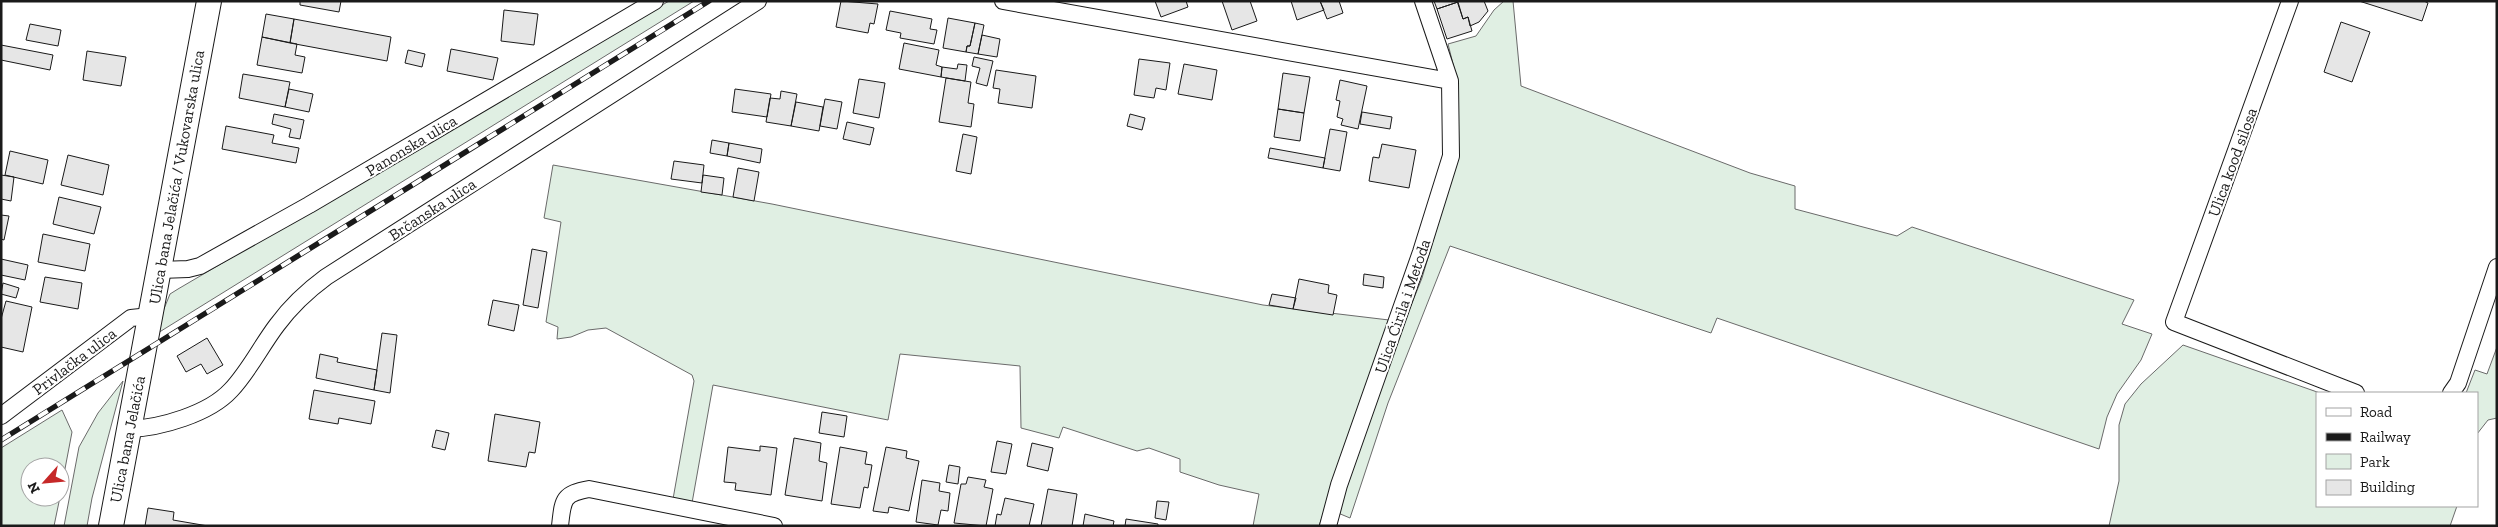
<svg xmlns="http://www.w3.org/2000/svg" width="2498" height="527" font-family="'Zilla Slab',serif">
  <rect width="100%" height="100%" fill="#fff"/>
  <path fill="#e0efe3" stroke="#6a6a6a" d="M669,1H694L153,336L170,294L178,289Z
    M1504,1H1513L1521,86L1750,173L1795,186V209L1897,236L1912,227L2134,300L2122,324L2152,334L2141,360L2117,394L2107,417L2099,449L1717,318L1711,333L1450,246L1388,403L1350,518L1338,513L1394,348L1422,278L1446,197L1458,103L1457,80L1448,44L1476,36L1494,10Z
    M553,165L772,204L1263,305L1389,320L1319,526H1253L1259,494L1219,485L1180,472V459L1149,448L1137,451L1063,427L1059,438L1021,428L1020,366L900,354L888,420L713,385L692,503L673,499L694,381L692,375L606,328L588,330L571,337L557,339L558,327L546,322L561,222L544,218Z
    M2183,345L2320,393H2317V506H2457L2450,526H2109L2119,481V425L2125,404L2141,384Z
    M2497,347V418L2488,420L2477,434V393H2466L2475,370L2487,374Z
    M123,381L92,498L87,526H64L79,447L98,413Z
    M62,410L72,432L60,495V467H30V497H60L54,526H1V448Z"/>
  <path fill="#e6e6e6" stroke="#1a1a1a" d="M300,1H341L339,12L300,5Z
    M841,1L878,4L874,24L870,23L868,33L836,27Z
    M1155,1H1186L1188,7L1161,17Z
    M1222,1H1250L1257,21L1232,30Z
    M1291,1H1320L1324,10L1297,20Z
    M1320,1H1339L1343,13L1327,19Z
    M1434,1H1457L1458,2L1437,9Z
    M1457,1H1484L1488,11L1479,22L1470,26L1468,17L1463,19Z
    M2359,1H2424L2428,3L2422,21Z
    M1458,2L1463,19L1468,17L1472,31L1447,39L1437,9Z
    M504,10L538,14L534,45L501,41Z
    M890,11L932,19L930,29L937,30L934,44L900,38L901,33L886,30Z
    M266,14L294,19L290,43L262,37Z
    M948,18L975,23L970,46H967L966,52L943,48Z
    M294,19L391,37L387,61L290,43Z
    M2341,22L2370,32L2352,82L2324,72Z
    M975,23L984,25L978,54L966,52L967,46H970Z
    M30,24L61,30L58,46L26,40Z
    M982,35L1000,39L997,57L978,54Z
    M262,37L297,44L295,55L305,57L302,73L257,65Z
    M904,43L939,50L936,65L942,67L941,77L899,69Z
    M1,45L53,55L50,70L1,60Z
    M451,49L498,58L493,80L447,71Z
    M408,50L425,54L422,67L405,63Z
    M87,51L126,57L121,86L83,80Z
    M974,57L993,61L987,86L976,83L980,68L972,66Z
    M1139,59L1170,63L1166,90L1156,88L1154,98L1134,95Z
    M958,64L967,65L965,81L941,77L942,67L957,69Z
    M1184,64L1217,70L1212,100L1178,94Z
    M996,70L1036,76L1032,108L998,103L1000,89L993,88Z
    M1283,73L1310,77L1304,113L1278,109Z
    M243,74L290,82L285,107L239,98Z
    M946,78L971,82L968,103L974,104L971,127L939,122Z
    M859,79L885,83L879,118L853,113Z
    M1340,80L1367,86L1358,129L1341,125L1343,119L1337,117L1340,101L1336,100Z
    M289,89L313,94L309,112L285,107Z
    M735,89L771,94L767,117L732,112Z
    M781,91L797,94L791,126L766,122L770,98L780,99Z
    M825,99L842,102L837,129L820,126Z
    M796,102L823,107L819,131L791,126Z
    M1278,109L1304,113L1300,141L1274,137Z
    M1362,112L1392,117L1390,129L1360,124Z
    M274,114L304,120L300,139L289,137L291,129L272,124Z
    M1130,114L1145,118L1142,130L1127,126Z
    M847,122L874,128L870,145L843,139Z
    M226,126L274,135L272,143L299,148L296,163L222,149Z
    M1330,129L1347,132L1340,171L1323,168Z
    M963,134L977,137L971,174L956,171Z
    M712,140L729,143L727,156L710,153Z
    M729,143L762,149L760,163L727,156Z
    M1382,144L1416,150L1409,188L1369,181L1373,157L1379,158Z
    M1270,148L1325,158L1323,168L1268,158Z
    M10,151L48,160L43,184L5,175Z
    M68,155L109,165L103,195L61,185Z
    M674,161L704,165L702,183L671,179Z
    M738,168L759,172L754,201L733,197Z
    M1,175L14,177L11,201L1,199Z
    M703,175L724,178L722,195L701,192Z
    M59,197L101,207L94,234L53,224Z
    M1,215L9,216L4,240L1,239Z
    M43,234L90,244L85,271L38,262Z
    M532,249L547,252L538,308L523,305Z
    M1,259L28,265L25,280L1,275Z
    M1364,274L1384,277L1383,288L1363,285Z
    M45,277L82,283L78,309L40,302Z
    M1299,279L1329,285L1328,293L1337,295L1333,315L1293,309Z
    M3,283L19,288L16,298L1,294Z
    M1272,294L1296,298L1293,309L1269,305Z
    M493,300L519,305L514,331L488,325Z
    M6,301L32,307L23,352L1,347V319Z
    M382,333L397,335L390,393L374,390Z
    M207,338L223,365L207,374L201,364L186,372L177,356Z
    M320,354L338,358L337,362L377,370L374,390L316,378Z
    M314,390L375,401L371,424L339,418L338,424L309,419Z
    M822,412L847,416L844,437L819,433Z
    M495,414L540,422L535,453L529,452L526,467L488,461Z
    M436,430L449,433L445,450L432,447Z
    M794,438L821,443L819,461L827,463L822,501L785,495Z
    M997,441L1012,444L1006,474L991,472Z
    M1032,443L1053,448L1048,471L1027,466Z
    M760,446L777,448L771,495L735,490L736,483L724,482L728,447L760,451Z
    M840,447L867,452L865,464L872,465L868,488L864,487L860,508L831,504Z
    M886,447L907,451L906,458L919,461L909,511L889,507L888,513L873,511Z
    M949,465L960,467L958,484L946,482Z
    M968,477L986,480L984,487L993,489L986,526L954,523L961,484H966Z
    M922,480L940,483L939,491L950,493L948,511L941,510L938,525L916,522Z
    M1048,489L1077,494L1072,526H1041Z
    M1005,498L1034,504L1029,526H995L997,514L1001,515Z
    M1157,501L1169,502L1166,520L1155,518Z
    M148,508L174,512L173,520L208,526H145Z
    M1085,514L1114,521L1113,526H1083Z
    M1126,519L1158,524V526H1125Z"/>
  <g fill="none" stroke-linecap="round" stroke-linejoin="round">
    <defs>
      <path id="street" d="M1003,1L1450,81
        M2290,1L2174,322L2356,393
        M160,270L188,269L200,266L309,205L655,1
        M2451,393L2458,383L2497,267
        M1,416L131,318L150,316
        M129,429C160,428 209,414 231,390C249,371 261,346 277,325C291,306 307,291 326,277L758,1
        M560,526C563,500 562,494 589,489L774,526
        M1328,526L1339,485L1421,252L1451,156L1450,81L1423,1"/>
      <path id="secondary" d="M111,526L209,1"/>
    </defs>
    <use href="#street" stroke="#1a1a1a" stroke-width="18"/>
    <use href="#secondary" stroke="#1a1a1a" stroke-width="26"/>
    <use href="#street" stroke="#fff" stroke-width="16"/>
    <use href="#secondary" stroke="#fff" stroke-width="24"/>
    <defs>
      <path id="rail" d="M1,440L709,1"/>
    </defs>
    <use href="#rail" stroke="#1a1a1a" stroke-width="5.5"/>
    <use href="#rail" stroke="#fff" stroke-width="4" stroke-dasharray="11" stroke-linecap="butt"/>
  </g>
  <g text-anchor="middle" stroke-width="4" stroke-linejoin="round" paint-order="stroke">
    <g font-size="16" fill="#1a1a1a" stroke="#fff">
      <text transform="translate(411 145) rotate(-31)" y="6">Panonska ulica</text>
      <text transform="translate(2232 162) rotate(-70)" y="6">Ulica kood silosa</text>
      <text transform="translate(176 177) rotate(-80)" y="6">Ulica bana Jelačića / Vukovarska ulica</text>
      <text transform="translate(432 209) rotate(-33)" y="6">Brčanska ulica</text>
      <text transform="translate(1402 306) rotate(-71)" y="6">Ulica Ćirila i Metoda</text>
      <text transform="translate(74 361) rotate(-37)" y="6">Privlačka ulica</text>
      <text transform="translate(127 439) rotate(-79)" y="6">Ulica bana Jelačića</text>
    </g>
  </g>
  <rect width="2498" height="527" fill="none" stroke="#1a1a1a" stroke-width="5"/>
  <rect x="2316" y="392" width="162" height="115" fill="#ffffff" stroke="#a3a3a3"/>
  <rect x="2326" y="408" width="25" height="8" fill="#ffffff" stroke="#a3a3a3"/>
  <text x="2360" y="417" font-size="15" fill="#1a1a1a">Road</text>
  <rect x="2326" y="433" width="25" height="8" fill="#1a1a1a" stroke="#a3a3a3"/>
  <text x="2360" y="442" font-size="15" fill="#1a1a1a">Railway</text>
  <rect x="2326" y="454" width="25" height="15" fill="#e0efe3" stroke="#a3a3a3"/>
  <text x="2360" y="467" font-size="15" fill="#1a1a1a">Park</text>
  <rect x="2326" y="480" width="25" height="15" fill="#e6e6e6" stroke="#a3a3a3"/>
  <text x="2360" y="492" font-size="15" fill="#1a1a1a">Building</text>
  <g transform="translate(45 482) rotate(243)"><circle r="24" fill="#ffffff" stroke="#a3a3a3"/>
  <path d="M0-4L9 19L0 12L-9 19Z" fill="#c62828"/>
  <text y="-8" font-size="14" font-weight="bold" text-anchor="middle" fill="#1a1a1a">N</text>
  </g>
</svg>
